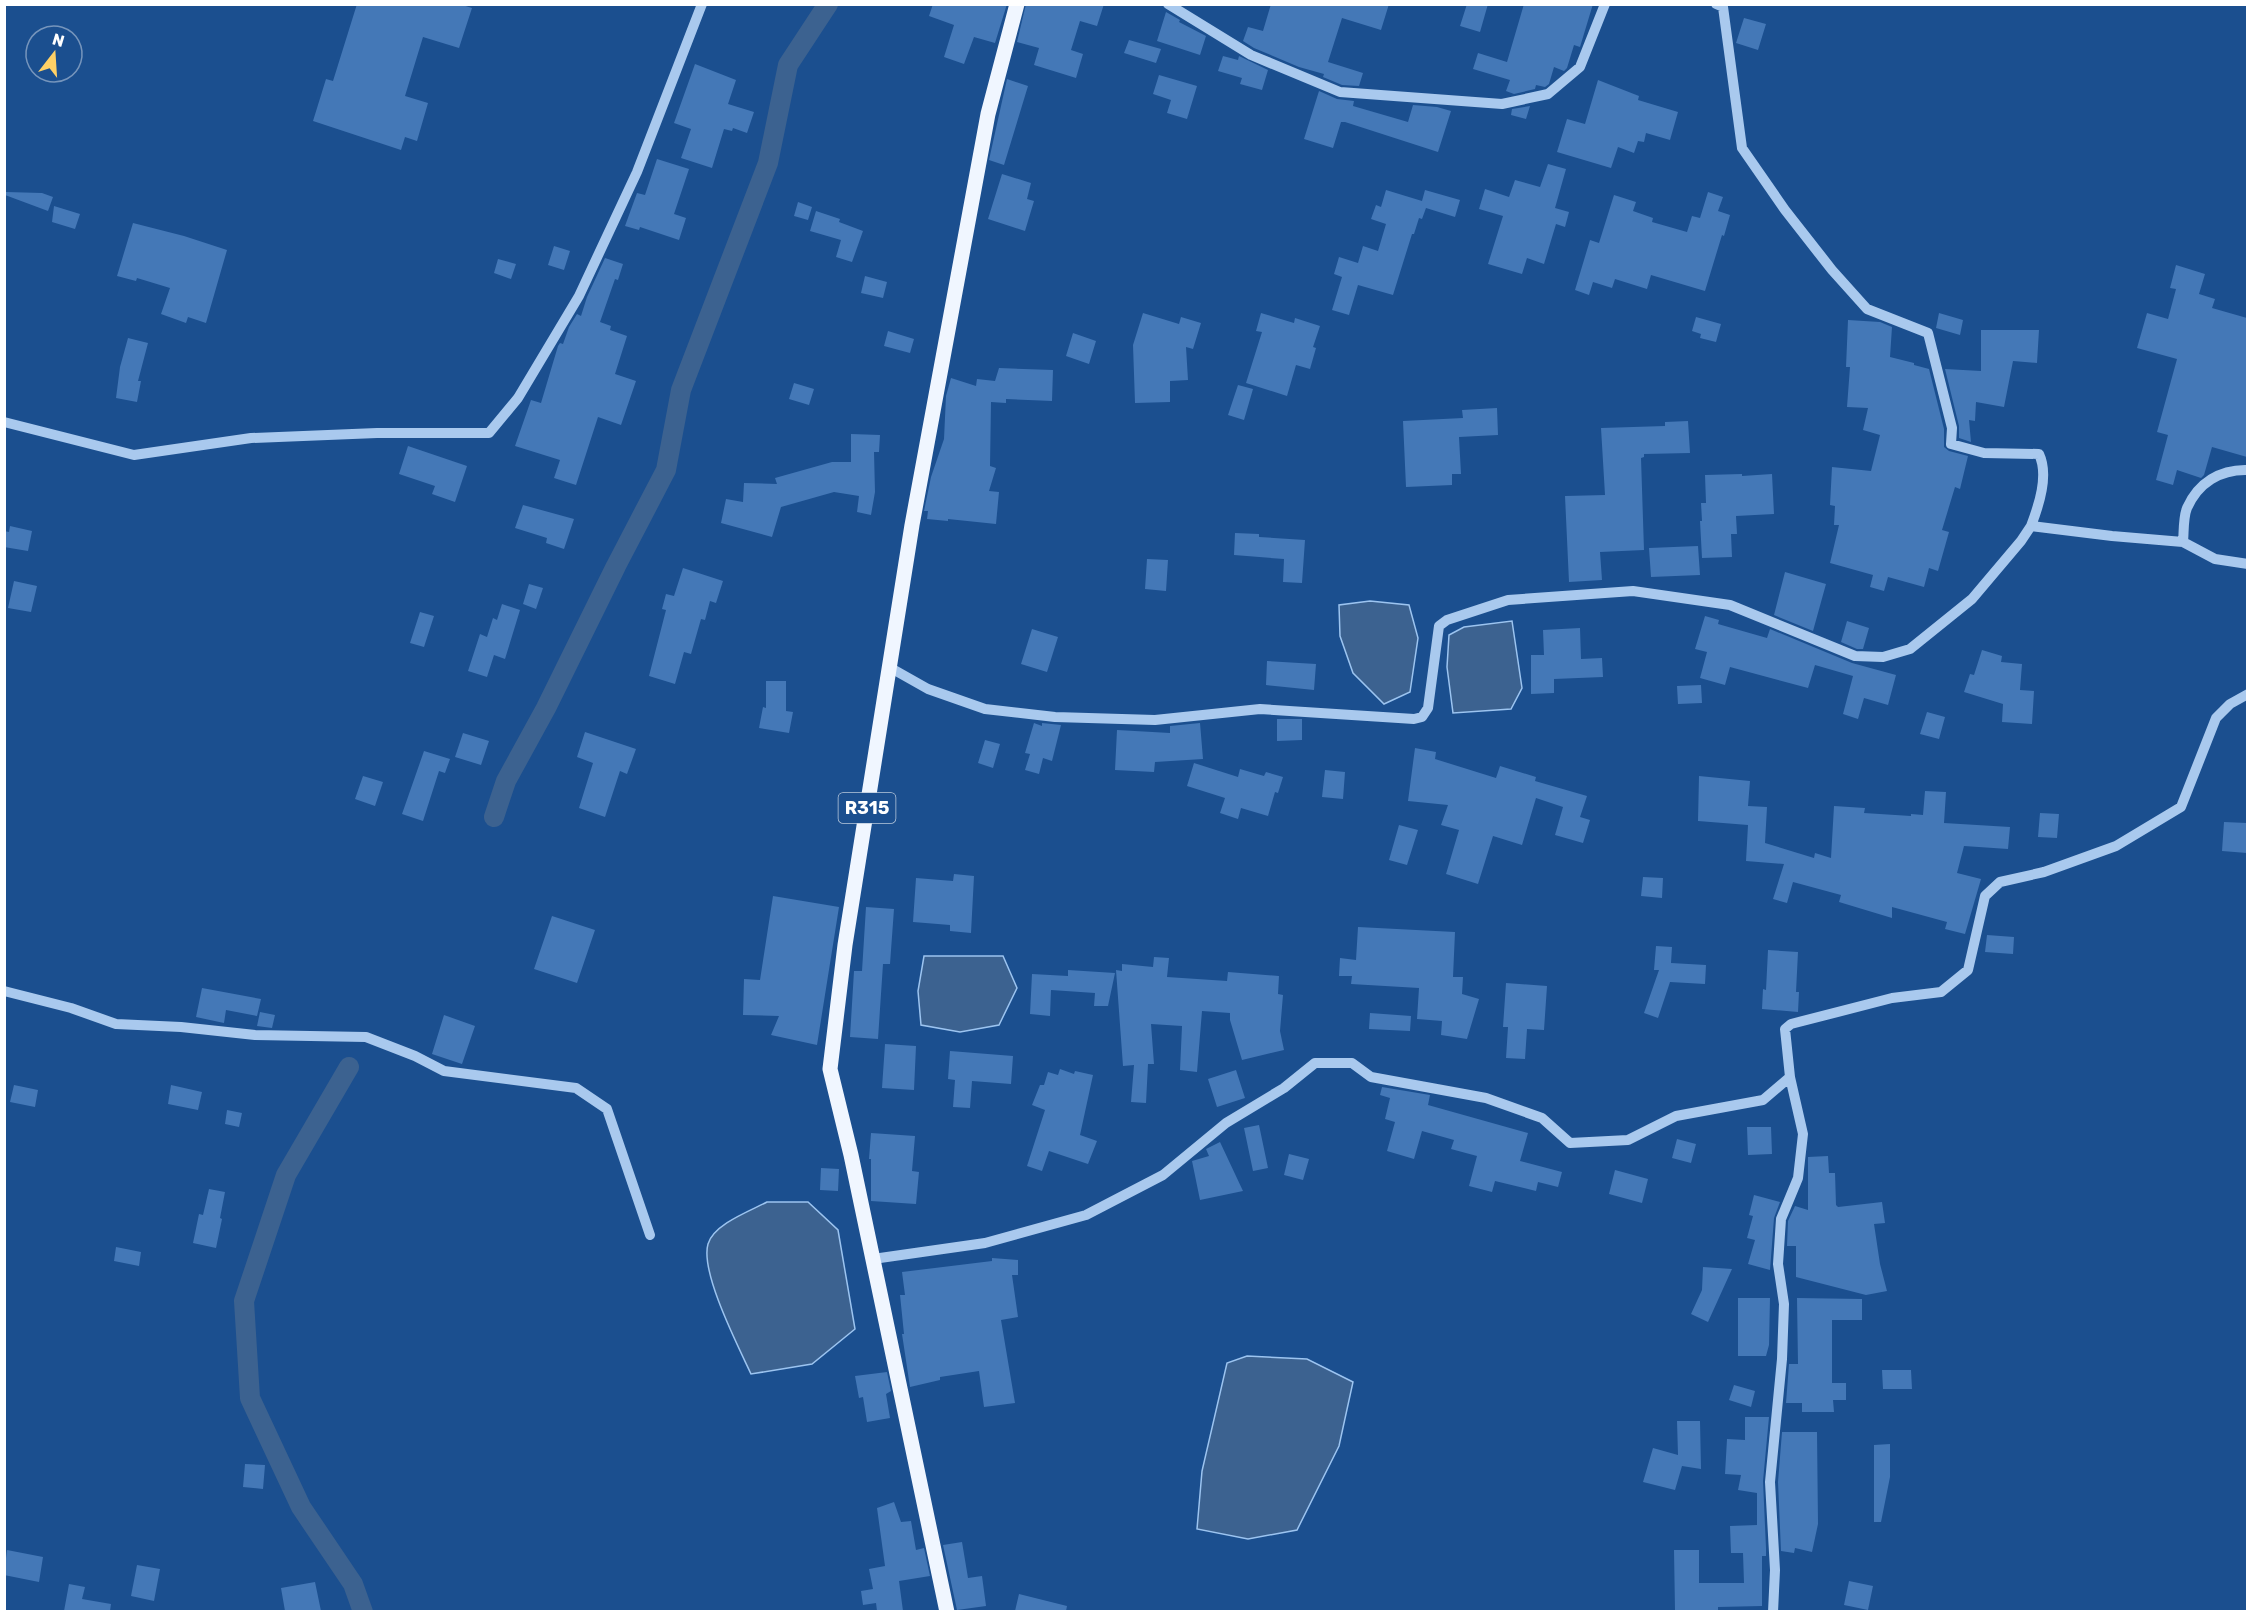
<svg xmlns="http://www.w3.org/2000/svg" width="2252" height="1616" font-family="Rubik,sans-serif">
  <rect width="100%" height="100%" fill="#1b4f8f"/>
  <path fill="#3c6290" stroke="#9cc4f0" stroke-width="1.5" d="M1370,601L1409,605L1418,638L1410,692L1384,704L1353,673L1340,636L1339,605Z
    M1512,621L1522,688L1511,709L1453,713L1447,667L1449,635L1464,627Z
    M924,956H1003L1017,988L999,1025L960,1032L921,1025L918,991Z
    M767,1202H808L838,1230L855,1329L812,1364L751,1374C738,1346 700,1272 708,1244C714,1224 750,1211 767,1202Z
    M1247,1356L1307,1359L1353,1382L1339,1446L1297,1530L1248,1539L1197,1529L1202,1471L1227,1363Z"/>
  <g fill="none" stroke-linecap="round" stroke-linejoin="round">
    <path stroke="#3c6290" stroke-width="20" d="M494,817L506,781L546,708L616,566L666,470L681,390L768,163L788,65L828,4
      M349,1067L286,1175L244,1301L250,1398L301,1507L353,1584L363,1612"/>
  </g>
  <path fill="#4478b7" d="M357,4H459L472,8L459,48L423,37L405,96L428,103L417,141L405,137L401,150L313,121L326,79L333,81Z
    M933,4H1007L995,43L974,37L964,64L944,57L954,25L929,16Z
    M1026,4H1104L1097,26L1080,21L1071,50L1083,54L1076,78L1034,65L1039,48L1017,42Z
    M1271,4H1389L1381,30L1342,18L1328,62L1363,73L1359,86L1342,85L1323,77L1324,74L1299,67L1254,48L1243,41L1248,27L1263,31Z
    M1467,4H1488L1480,32L1460,26Z
    M1524,4H1593L1580,47L1574,45L1567,68L1564,71L1554,67L1549,84L1545,87L1536,85L1535,89L1514,94L1506,91L1510,80L1473,69L1478,53L1507,62Z
    M1166,12L1180,20L1179,22L1206,36L1200,55L1157,41Z
    M1744,18L1766,24L1758,50L1736,43Z
    M1129,40L1161,49L1156,63L1124,53Z
    M1223,56L1238,60L1239,56L1268,70L1262,90L1240,84L1242,78L1218,71Z
    M695,64L736,80L728,104L754,112L747,133L733,128L732,131L724,129L712,168L681,158L691,129L674,123Z
    M1159,75L1197,86L1187,119L1167,113L1171,100L1153,94Z
    M1007,79L1028,86L1004,165L989,160Z
    M1598,80L1639,96L1638,100L1678,112L1670,140L1646,133L1644,142L1638,141L1634,153L1618,147L1611,168L1557,152L1567,119L1585,124Z
    M1319,91L1337,99L1354,101L1353,106L1408,122L1413,105L1437,107L1451,111L1438,152L1345,122H1341L1333,148L1304,139Z
    M1530,106L1526,119L1511,115L1512,109Z
    M657,159L689,169L674,214L686,218L679,240L640,227L639,230L625,226L637,193L645,195Z
    M1548,164L1566,169L1555,208L1569,212L1565,227L1556,224L1544,264L1527,258L1522,274L1488,264L1503,216L1479,209L1485,189L1509,197L1515,180L1540,187Z
    M1002,174L1031,183L1027,199L1034,201L1025,231L988,219Z
    M1386,190L1422,201L1425,190L1460,200L1455,217L1426,208L1422,219L1419,218L1414,234H1412L1393,295L1358,285L1349,315L1332,310L1342,277L1334,274L1339,257L1358,263L1363,246L1378,251L1386,224L1371,219L1376,205L1381,207Z
    M6,192L42,193L53,197L48,211L5,195Z
    M1708,192L1723,197L1718,211L1730,215L1724,236L1722,235L1705,291L1651,275L1647,289L1615,279L1612,288L1593,282L1589,295L1575,290L1590,240L1599,243L1614,195L1636,202L1633,211L1653,218L1652,222L1687,232L1692,216L1700,218Z
    M798,202L812,207L808,220L794,216Z
    M54,206L80,214L75,229L52,222Z
    M816,211L840,219L839,222L863,231L852,262L836,257L841,240L810,231Z
    M133,223L184,236L227,250L206,323L188,317L186,323L161,314L170,288L137,278L136,281L117,276Z
    M554,246L570,251L564,270L548,265Z
    M605,258L623,264L618,280L615,279L600,322L611,326L610,330L627,336L615,374L636,381L621,425L598,417L576,485L554,478L560,460L515,446L531,400L541,403L558,346L560,343L563,344L569,327L577,314L581,316L587,297Z
    M498,259L516,264L511,279L494,273Z
    M2176,265L2205,274L2199,294L2215,299L2212,308L2247,318V457L2212,447L2204,475L2201,478L2177,470L2173,485L2156,480L2168,435L2157,432L2177,359L2137,348L2147,313L2168,319L2176,289L2170,288Z
    M865,276L887,282L883,298L861,293Z
    M1143,313L1179,324L1181,317L1201,323L1193,349L1186,347L1188,380L1170,381V402L1135,403L1133,345Z
    M1261,313L1294,323L1295,318L1320,326L1313,347L1316,348L1310,369L1296,365L1287,396L1246,383L1262,332L1256,331Z
    M1939,313L1963,320L1960,335L1936,328Z
    M1696,317L1721,324L1716,342L1700,338L1701,334L1692,331Z
    M1848,320L1880,322L1892,327L1890,357L1914,363V365L1929,369L1944,429V447L1949,451L1968,456L1960,489L1955,487L1942,530L1949,532L1938,571L1929,568L1924,587L1888,577L1884,591L1870,587L1873,575L1830,563L1839,525H1834L1835,506L1830,505L1832,467L1871,471L1880,435L1863,430L1868,408L1847,407L1850,367H1846Z
    M1981,330H2039L2037,363L2013,361L2004,407L1976,402L1975,421L1969,420L1971,442L1959,438V426L1945,369L1981,371Z
    M888,331L914,339L910,353L884,346Z
    M1073,333L1096,341L1089,364L1066,356Z
    M128,338L148,343L138,381H141L137,402L116,398L120,367Z
    M999,368L1053,370L1052,401L1006,399V403L991,402L990,466L996,468L989,491L999,492L996,524L948,519V521L927,519L928,511H924L931,477L944,439L946,396L951,378L976,386L977,379L995,381Z
    M794,383L814,389L809,405L789,399Z
    M1238,385L1253,389L1244,420L1228,415Z
    M1497,408L1498,435L1459,437L1461,474H1452V485L1406,487L1403,421L1463,418L1462,410Z
    M1688,421L1690,453L1644,454V457L1641,458L1644,550L1600,552L1602,580L1569,582L1565,496L1605,495L1601,428L1665,426V422Z
    M851,434L880,435L879,452H874L875,492L871,515L857,512L859,496L834,492L781,507L772,537L721,523L726,499L743,502L744,483L777,484L775,478L832,462H851Z
    M408,446L467,466L455,502L432,494L435,486L399,474Z
    M1742,474V476L1772,474L1774,514L1736,516L1737,534H1731L1732,557L1702,558L1700,521H1702L1701,503H1706L1705,475Z
    M523,505L574,519L564,549L546,543L547,538L515,528Z
    M10,526L32,531L28,551L4,547V531L9,532Z
    M1235,533L1259,534V537L1305,540L1302,583L1283,582L1284,559L1234,555Z
    M1698,546L1700,575L1651,577L1649,548Z
    M1147,559L1168,560L1166,591L1145,589Z
    M683,568L723,581L716,603L710,601L705,620L701,619L691,654L684,652L675,684L649,676L666,610L662,609L666,594L674,596Z
    M1785,572L1826,584L1813,631L1774,615Z
    M14,581L37,586L31,612L8,608Z
    M529,584L543,588L536,609L523,604Z
    M502,604L520,610L505,659L494,655L487,677L468,671L480,634L487,637L493,618L497,620Z
    M420,612L434,616L424,647L410,643Z
    M1705,616L1719,620L1718,624L1767,638L1770,629L1852,663L1896,675L1888,705L1864,698L1858,719L1843,714L1853,676L1815,665L1808,688L1730,667L1725,685L1700,678L1707,652L1695,649Z
    M1847,621L1869,628L1863,649H1857L1841,642Z
    M1580,628L1581,659L1602,658L1603,677L1554,679V693L1531,694V655H1544L1543,630Z
    M1032,629L1058,637L1047,672L1021,664Z
    M1982,650L2002,656L2001,662L2022,664L2020,690L2034,691L2032,724L2002,722L2003,704L1964,692L1970,674L1974,675Z
    M1267,661L1316,664L1314,690L1266,685Z
    M766,681H786V711L793,712L789,733L759,728L763,707L766,708Z
    M1701,685L1702,703L1678,704L1677,686Z
    M1927,712L1945,717L1939,739L1920,734Z
    M1277,719H1302V740L1277,741Z
    M1034,723L1042,726V723L1061,725L1052,761L1043,758L1039,774L1025,770L1030,754L1025,753Z
    M1200,723L1203,759L1155,762L1154,772L1115,770L1117,730L1170,733V726Z
    M585,732L636,749L627,774L620,771L605,817L579,808L593,763L577,757Z
    M463,733L489,741L481,765L455,757Z
    M985,740L1000,744L993,768L978,763Z
    M1415,748L1436,752L1435,759L1496,778L1500,766L1536,777L1535,781L1587,796L1580,817L1590,820L1583,843L1555,835L1563,807L1536,798L1522,845L1493,836L1478,884L1446,874L1459,830L1441,825L1448,805L1408,801Z
    M424,751L450,759L445,773L439,771L423,821L402,814Z
    M1194,763L1238,777L1240,769L1264,776L1266,772L1283,777L1278,793L1275,792L1268,816L1241,808L1238,819L1220,813L1225,798L1187,786Z
    M1325,770L1345,772L1343,799L1322,797Z
    M363,776L383,782L375,806L355,799Z
    M1699,776L1750,781L1748,806L1767,807L1765,843L1814,858L1815,853L1831,858L1834,806L1865,808L1864,813L1911,816V814L1923,815L1925,791L1946,792L1944,823L2010,827L2008,849L1964,846L1957,873L1981,879L1965,934L1945,929L1947,922L1892,907V918L1839,902L1841,895L1793,882L1787,903L1773,899L1784,864L1746,861L1748,825L1698,821Z
    M2040,813L2059,814L2057,838L2038,837Z
    M2224,822L2247,823V853L2222,851Z
    M1399,825L1418,830L1407,865L1389,860Z
    M954,874L974,876L971,933L950,931V925L913,922L916,878L953,881Z
    M1643,877L1663,878L1662,898L1641,896Z
    M773,896L839,907L817,1045L771,1035L779,1016L743,1015L744,979L760,980Z
    M866,907L894,909L890,964H883L878,1039L850,1037L854,971H862Z
    M552,916L595,930L577,983L534,969Z
    M1358,927L1455,932L1453,977H1463L1462,994L1479,999L1467,1039L1441,1035L1442,1021L1417,1019L1419,988L1351,984L1352,976H1339L1340,958L1356,960Z
    M1987,935L2014,937L2013,954L1985,952Z
    M1656,946L1672,947L1671,963L1706,965L1705,984L1670,982L1658,1018L1644,1013L1659,970H1654Z
    M1768,950L1798,952L1796,992H1799L1798,1012L1762,1009L1763,989L1766,990Z
    M1154,957L1169,958L1167,977L1227,981L1228,972L1279,976L1278,994L1283,995L1280,1031L1284,1050L1242,1060L1230,1020V1013L1202,1011L1197,1072L1180,1070L1182,1026L1151,1024L1154,1064H1148L1146,1103L1131,1102L1134,1065L1123,1066L1116,970L1122,971V964L1153,967Z
    M1068,970L1115,973L1108,1006H1094L1095,993L1051,990L1050,1016L1030,1014L1032,974L1068,976Z
    M1506,983L1547,986L1544,1030L1527,1029L1525,1059L1506,1058L1508,1027H1503Z
    M202,988L261,999L257,1016L226,1010L224,1023L196,1017Z
    M260,1012L275,1015L272,1028L257,1026Z
    M1370,1013L1411,1016L1410,1031L1369,1029Z
    M444,1015L475,1026L462,1064L432,1054Z
    M885,1044L916,1046L914,1090L882,1088Z
    M950,1051L1013,1056L1011,1084L972,1081L970,1108L953,1107L955,1080L948,1079Z
    M1060,1069L1074,1074L1075,1071L1093,1075L1080,1135L1097,1141L1088,1164L1049,1151L1042,1171L1027,1166L1045,1110L1032,1105L1040,1085H1044L1048,1072L1058,1075Z
    M1236,1070L1245,1098L1217,1107L1208,1079Z
    M14,1085L38,1090L35,1107L10,1102Z
    M171,1085L202,1092L198,1110L168,1104Z
    M1382,1087L1430,1095L1428,1105L1528,1133L1520,1161L1562,1172L1558,1187L1538,1182L1536,1191L1495,1181L1492,1192L1469,1186L1477,1156L1451,1149L1454,1140L1422,1131L1414,1159L1387,1151L1395,1122L1385,1119L1390,1098L1380,1095Z
    M227,1110L242,1113L239,1127L225,1124Z
    M1259,1125L1268,1168L1253,1171L1244,1128Z
    M1747,1127H1771L1772,1154L1748,1155Z
    M871,1133L915,1136L912,1171L919,1172L916,1204L871,1201V1159H869Z
    M1677,1139L1696,1144L1691,1163L1672,1158Z
    M1220,1142L1243,1191L1200,1200L1192,1161L1209,1156L1206,1149Z
    M1289,1154L1309,1159L1303,1180L1284,1175Z
    M1828,1156L1829,1173H1835L1836,1205L1838,1207L1882,1202L1885,1223L1874,1224L1880,1264L1887,1291L1866,1295L1796,1277V1246H1787L1788,1221L1795,1206L1808,1210V1157Z
    M821,1168L839,1169L838,1191L820,1190Z
    M1615,1170L1648,1179L1642,1203L1609,1194Z
    M209,1189L225,1192L220,1218L222,1219L216,1248L193,1243L199,1214L203,1215Z
    M1754,1195L1780,1202L1774,1218L1770,1270L1748,1264L1755,1240L1747,1238L1753,1216L1749,1215Z
    M116,1247L141,1252L139,1266L114,1261Z
    M992,1258L1018,1260V1275H1012L1018,1317L1001,1320L1015,1403L984,1407L979,1371L940,1377V1380L910,1387L902,1334H904L900,1295H905L902,1272L992,1261Z
    M1703,1267L1732,1269L1708,1322L1691,1314L1702,1290Z
    M1738,1298H1770L1769,1345L1766,1356H1738Z
    M1797,1298L1862,1299V1320H1832V1383H1846V1400H1833L1834,1412H1802V1403H1786L1789,1364H1798Z
    M1882,1370H1911L1912,1389H1883Z
    M887,1372L891,1391L886,1394L890,1418L867,1422L863,1397L859,1398L855,1376Z
    M1734,1385L1755,1391L1751,1407L1729,1400Z
    M1745,1417H1769L1763,1481L1766,1548V1556H1762V1606L1718,1607V1610L1675,1611L1674,1550H1699V1583H1744L1743,1553H1731L1730,1526L1757,1525V1493L1738,1490L1741,1475L1725,1474L1727,1439L1745,1440Z
    M1677,1421H1700L1701,1469L1682,1466L1675,1490L1643,1482L1653,1448L1678,1455Z
    M1782,1432H1817L1818,1524L1812,1552L1795,1548L1794,1553L1781,1551L1778,1482Z
    M1890,1444V1477L1881,1522H1874V1445Z
    M245,1464L265,1465L263,1489L243,1487Z
    M894,1502L901,1522L911,1521L916,1550L924,1548L930,1576L899,1581L903,1611H877L876,1603L863,1605L861,1591L873,1589L869,1569L885,1566L877,1508Z
    M962,1542L968,1578L982,1576L986,1606L957,1610L943,1545Z
    M7,1550L43,1557L39,1582L4,1575Z
    M137,1565L160,1569L154,1601L131,1596Z
    M1849,1581L1873,1586L1868,1610L1844,1605Z
    M315,1582L321,1611H285L281,1588Z
    M69,1584L85,1587L82,1599L111,1604L110,1611H64Z
    M1019,1594L1067,1606L1066,1611H1015Z"/>
  <g fill="none" stroke-linecap="round" stroke-linejoin="round">
    <path stroke="#a9c9ee" stroke-width="10" d="M1168,4L1251,55L1340,92L1502,104L1548,94L1580,67L1605,4
      M1716,4L1723,7L1742,148L1785,210L1832,270L1867,309L1928,333L1952,428L1951,444L1984,453L2039,454C2049,475 2039,505 2031,526L2112,536L2183,542C2184,532 2183,518 2187,508C2198,483 2220,469 2248,470
      M4,422L134,455L251,438L377,433H489L518,398L579,296L637,172L702,4
      M2183,542L2215,559L2248,564
      M889,667L928,689L985,709L1055,717L1155,720L1260,709L1414,719L1422,717L1428,708L1439,626L1447,620L1508,600L1633,591L1730,605L1855,656L1883,657L1910,649L1972,599L2021,541L2031,526
      M4,991L71,1008L116,1024L181,1027L255,1035L366,1037L415,1056L444,1071L576,1088L607,1109L650,1235
      M873,1259L985,1243L1086,1215L1163,1175L1226,1123L1284,1088L1315,1063H1352L1371,1077L1486,1098L1542,1118L1570,1143L1628,1140L1676,1116L1763,1100L1790,1077L1785,1029L1791,1024L1892,998L1941,992L1968,970L1985,896L2000,882L2044,872L2116,846L2181,807L2216,718L2230,704L2248,694
      M1773,1612L1775,1570L1770,1482L1782,1359L1784,1304L1778,1264L1781,1219L1798,1178L1803,1134L1790,1077"/>
    <path stroke="#f0f6ff" stroke-width="15" d="M947,1612L851,1155L830,1069L845,945L912,525L988,114L1017,4"/>
  </g>
  <g text-anchor="middle" stroke-width="4.5" stroke-linejoin="round" paint-order="stroke">
    <rect fill="#1b4f8f" stroke="#bbcadd" stroke-width="1.5" x="838.5" y="793" width="57" height="30" rx="4.5"/>
    <g font-size="18" font-weight="bold" fill="#fff">
      <text x="867" y="814">R315</text>
    </g>
  </g>
  <rect width="2252" height="1616" fill="none" stroke="#ffffff" stroke-width="12"/>
  <g transform="translate(54 54) rotate(17)"><circle r="28" fill="#1b4f8f" stroke="#7695bc" stroke-width="1.5"/>
  <path d="M0-4.5L10 22L0 15L-10 22Z" fill="#ffd166"/>
  <text y="-9" font-size="16" font-weight="bold" text-anchor="middle" fill="#ffffff">N</text>
  </g>
</svg>
